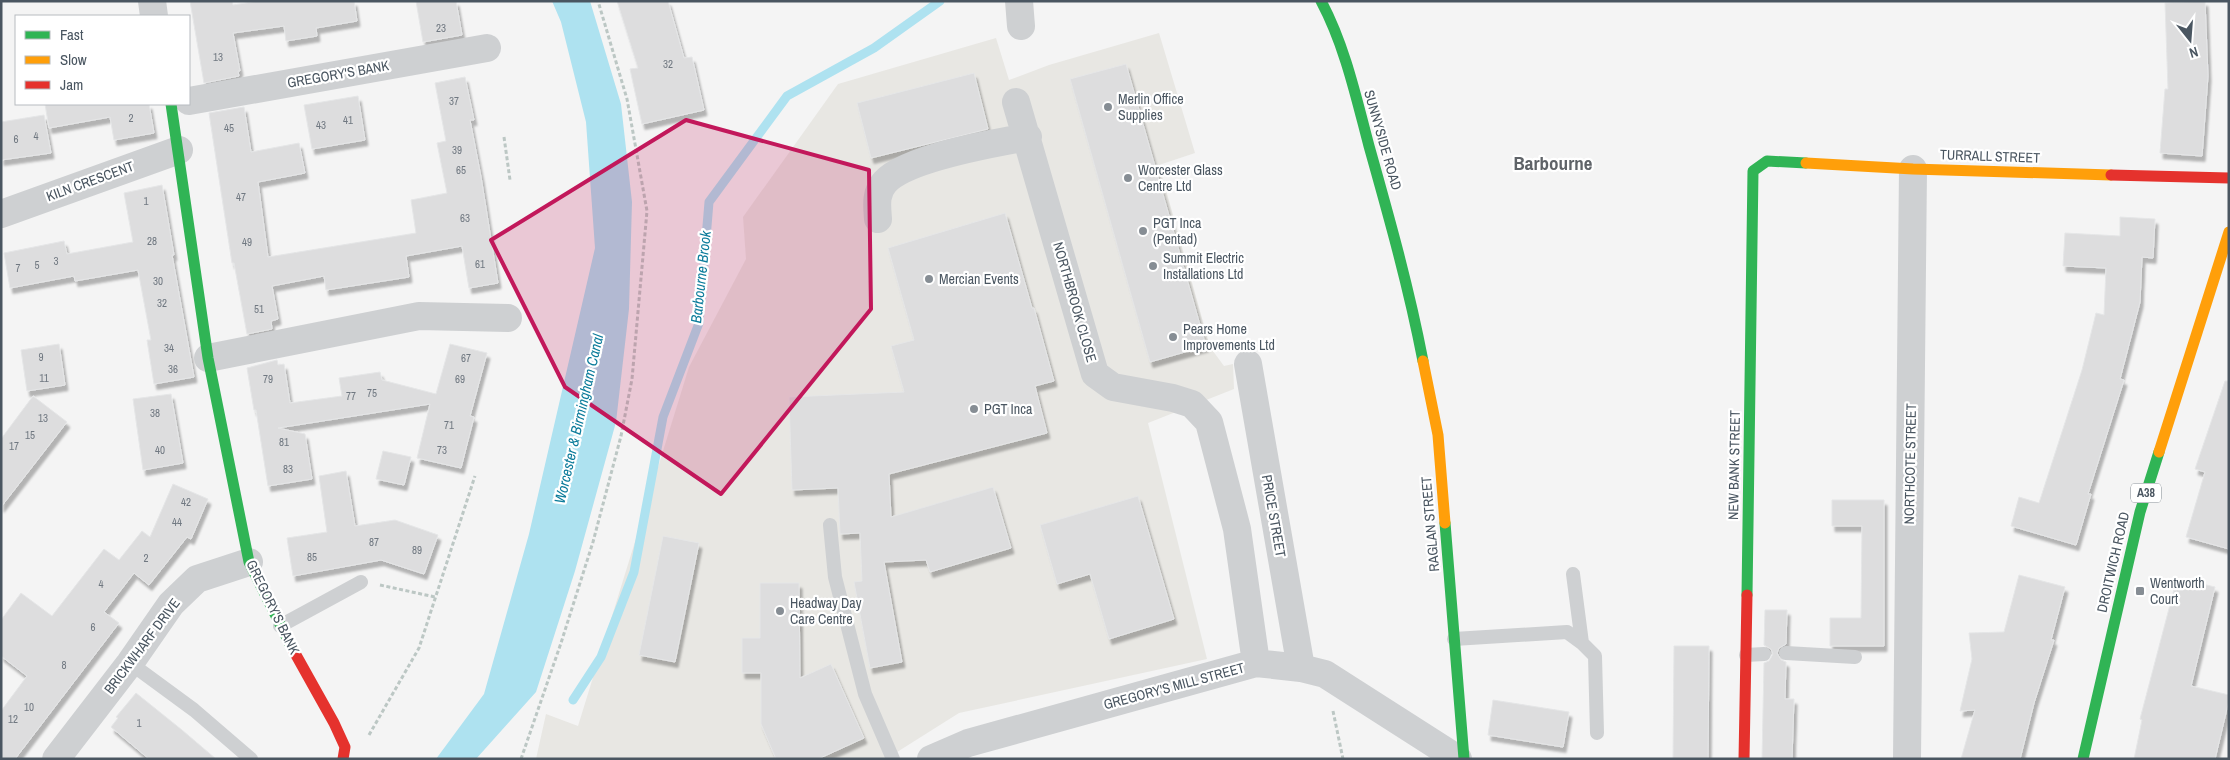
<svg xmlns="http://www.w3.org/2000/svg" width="2230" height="760" font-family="'Archivo Narrow',sans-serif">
  <defs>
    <filter id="shadow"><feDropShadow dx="3" dy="5.5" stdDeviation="1" flood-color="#0004"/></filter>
  </defs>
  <rect width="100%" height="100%" fill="#f4f4f4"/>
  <path fill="#e8e7e3" d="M1159,33L1195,153L1159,165L1210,347L1224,366L1233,364L1234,389L1148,423L1207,659L959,713L886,759H536L546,714L578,726L689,367L746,259L743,217L838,84L996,38L1009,80L1049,65Z"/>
  <path fill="#aee2f0" d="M552,1H590L621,104L632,202L629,309L616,422L575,571L536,692L476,759H436L484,694L529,534L595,248L586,122L561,22Z"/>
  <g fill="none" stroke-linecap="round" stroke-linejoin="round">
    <path stroke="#aee2f0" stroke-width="9" d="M573,700L601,657L634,572L663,417L699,323L709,202L787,96L874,48L940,1"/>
  </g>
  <path fill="#ddddde" stroke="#e5e6e7" filter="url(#shadow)" d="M190,1H232L233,5L258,1H354L357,21L316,28L317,36L286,41L284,26L233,33L240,71H238L239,76L204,83Z
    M416,1H456L462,35L423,42Z
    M617,1H668L684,58L692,57L704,110L642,124L630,69L638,68Z
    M2205,1L2208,76L2202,156L2160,153L2165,89H2168L2165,3Z
    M1126,64L1206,346L1150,362L1070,79Z
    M974,73L988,129L871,158L857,103Z
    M465,77L474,120H470L481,177L498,283L469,288L462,246L406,256L409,277L326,290L324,276L272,286L278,319L271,321L272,329L247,334L234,263H232L209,113L244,107L251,152L299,143L305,173L258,182L268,257L416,233L411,200L447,193L437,143L446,141L435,83Z
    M358,96L365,140L312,149L304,105Z
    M45,104H149L154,133L114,140L110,117L49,128Z
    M44,115L51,153L1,160V122Z
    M162,185L174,255H172L194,377L154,384L147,340H151L138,270L75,281L74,276L10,288L4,253L64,241L67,254L133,242L124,193Z
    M1005,213L1032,308H1034L1054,381L1035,386L1047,433L889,474L891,517L993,487L1011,548L930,572L926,560L884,562L902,662L870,668L854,582L862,581L860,533L840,534L838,488L792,490L789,397L904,392L891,346L914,340L888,248Z
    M2120,217L2155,219L2153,258L2142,257L2140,302L2120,379L2124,380L2088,494H2091L2076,545L2011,526L2019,497L2039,503L2082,370L2096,313L2104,315L2106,268L2063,266L2065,233L2120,236Z
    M59,344L65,385L27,391L21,350Z
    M450,344L487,353L470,416L474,417L461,468L417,458L430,404L278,428L305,434L312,479L268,486L256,410H254L247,368L277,360L278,365L284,364L290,403L342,396L339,378L380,372L382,380L436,394Z
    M2225,381H2229V549L2186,537L2205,472L2195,469Z
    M171,394L183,463L143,470L133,399Z
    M33,396L67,422L1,507V439Z
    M383,451L411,457L404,485L376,479Z
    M346,471L355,526L395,520L438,535L424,574L381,560L293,576L287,538L327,532L319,476Z
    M173,484L208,499L191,539L187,537L149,585L134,573L104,612L119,623L15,759H1V711L27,676L1,656V620L21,593L52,616L104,549L119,560L142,531L150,537Z
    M1138,496L1174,619L1109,639L1090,574L1057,584L1040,525Z
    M1832,500H1884V646H1830V618H1861L1862,526H1832Z
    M663,536L699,543L675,662L639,655Z
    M2019,575L2065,587L2051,640H2054L2034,703L2020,759H1961L1975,710L1960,711L1972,659L1969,633L2004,632Z
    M2177,578L2215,587L2191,686L2229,695V700L2215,759H2134L2142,720L2140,719Z
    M760,583H799L800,678L831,664L864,738L818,759H776L761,724V673H742V638H760Z
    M1765,610H1787L1786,644L1779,648L1777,653L1781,660L1786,662L1785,699H1794L1792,759H1762L1764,663L1769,661L1773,654L1771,649L1764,645Z
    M1674,646H1709L1708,759H1673Z
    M136,693L182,730L216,759H149L111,727L118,718L116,717Z
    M1493,700L1569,712L1563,747L1488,735Z"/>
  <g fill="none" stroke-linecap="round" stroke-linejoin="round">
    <path stroke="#bcc7c4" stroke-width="3" stroke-dasharray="4 2.5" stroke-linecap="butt" d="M504,137L510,180
      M380,585L435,597
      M1333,711L1343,759
      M369,735L419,648L475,476
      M521,759L561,643L593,542L621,436L632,379L647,211L627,99L598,1"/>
    <path stroke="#ced0d2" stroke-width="14" d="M830,525L835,577L865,694L893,759
      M1573,574L1582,643
      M280,626L361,582
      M1454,639L1567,632L1582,643L1595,656L1597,733
      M1786,653L1855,657
      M1746,655L1764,654
      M130,663L194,710L251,759"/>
    <path stroke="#ced0d2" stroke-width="28" d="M152,1L154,16
      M1019,1L1021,26
      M189,101L487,48
      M1016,102L1095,374L1113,387L1173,398L1192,404L1209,422L1237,529L1256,663
      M1,214L179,150
      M878,219C877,206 875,193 885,182C907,158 994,143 1028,137
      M208,358L419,316L508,318
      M1248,364L1301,668
      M56,759L130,663L171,604L197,579L249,562
      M931,759L968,743L1256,663L1301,668L1325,674L1458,759
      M1907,759L1913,169"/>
    <path stroke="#30b455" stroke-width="11" d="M1321,1C1345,46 1356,97 1369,146C1389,217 1409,288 1423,361
      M171,104L208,358L249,562L291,646
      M1445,523L1464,759
      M1747,595L1753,171L1767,161L1806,163
      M2083,759L2140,512L2159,452"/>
    <path stroke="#ff9f0a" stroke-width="11" d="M1806,163L1913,169L2111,175
      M1423,361L1438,435L1445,523
      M2159,452L2229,232"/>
    <path stroke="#e5322d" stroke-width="11" d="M2111,175L2229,178
      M291,646L334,723L345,747L343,759
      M1744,759L1747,595"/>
  </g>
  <path fill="#c2185b" fill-opacity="0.2" stroke="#c2185b" stroke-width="4" stroke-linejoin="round" d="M686,120L869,170L871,309L721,494L565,387L491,240Z"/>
  <g fill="#868d94" stroke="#fff" stroke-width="2">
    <circle cx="1108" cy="107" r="5"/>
    <circle cx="1128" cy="178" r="5"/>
    <circle cx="1143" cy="231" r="5"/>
    <circle cx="1153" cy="266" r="5"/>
    <circle cx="929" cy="279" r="5"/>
    <circle cx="1173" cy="337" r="5"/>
    <circle cx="974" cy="409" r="5"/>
    <rect x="2135" y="586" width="10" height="10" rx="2.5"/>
    <circle cx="780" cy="611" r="5"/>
  </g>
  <g text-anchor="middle" stroke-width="4.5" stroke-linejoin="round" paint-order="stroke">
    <g font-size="11" fill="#707881">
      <text x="441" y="32">23</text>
      <text x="218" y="61">13</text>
      <text x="668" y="68">32</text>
      <text x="454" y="105">37</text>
      <text x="131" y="122">2</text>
      <text x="348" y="124">41</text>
      <text x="321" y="129">43</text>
      <text x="229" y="132">45</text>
      <text x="36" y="140">4</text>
      <text x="16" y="143">6</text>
      <text x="457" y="154">39</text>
      <text x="461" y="174">65</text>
      <text x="241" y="201">47</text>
      <text x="146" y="205">1</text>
      <text x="465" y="222">63</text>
      <text x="152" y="245">28</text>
      <text x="247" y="246">49</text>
      <text x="56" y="265">3</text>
      <text x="480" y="268">61</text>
      <text x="37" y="269">5</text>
      <text x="18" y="272">7</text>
      <text x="158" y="285">30</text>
      <text x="162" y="307">32</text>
      <text x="259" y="313">51</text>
      <text x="169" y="352">34</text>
      <text x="41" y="361">9</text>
      <text x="466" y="362">67</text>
      <text x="173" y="373">36</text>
      <text x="44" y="382">11</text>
      <text x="268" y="383">79</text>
      <text x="460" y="383">69</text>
      <text x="372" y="397">75</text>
      <text x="351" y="400">77</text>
      <text x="155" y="417">38</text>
      <text x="43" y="422">13</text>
      <text x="449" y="429">71</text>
      <text x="30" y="439">15</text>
      <text x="284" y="446">81</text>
      <text x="14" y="450">17</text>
      <text x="160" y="454">40</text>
      <text x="442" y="454">73</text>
      <text x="288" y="473">83</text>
      <text x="186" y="506">42</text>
      <text x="177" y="526">44</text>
      <text x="374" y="546">87</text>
      <text x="417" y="554">89</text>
      <text x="312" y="561">85</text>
      <text x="146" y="562">2</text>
      <text x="101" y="588">4</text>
      <text x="93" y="631">6</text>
      <text x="64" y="669">8</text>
      <text x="29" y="711">10</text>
      <text x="13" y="723">12</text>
      <text x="139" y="727">1</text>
    </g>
    <rect fill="#fff" stroke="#808990" stroke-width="1" x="2131" y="483.5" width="30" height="19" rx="4"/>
    <g font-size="12" font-weight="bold" fill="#4a5661">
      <text x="2146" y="497">A38</text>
    </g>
    <g font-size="14" fill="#4a5661" stroke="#fff">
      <text transform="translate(338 74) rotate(-10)" y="5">GREGORY'S BANK</text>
      <text transform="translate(1383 140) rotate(74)" y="5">SUNNYSIDE ROAD</text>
      <text transform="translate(1990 156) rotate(2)" y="5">TURRALL STREET</text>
      <text transform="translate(90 181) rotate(-20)" y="5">KILN CRESCENT</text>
      <text transform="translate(1075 302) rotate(74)" y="5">NORTHBROOK CLOSE</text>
      <text transform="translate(1910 464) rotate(-89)" y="5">NORTHCOTE STREET</text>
      <text transform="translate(1734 465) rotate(-89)" y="5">NEW BANK STREET</text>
      <text transform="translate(1274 516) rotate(80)" y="5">PRICE STREET</text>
      <text transform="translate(1430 524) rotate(-95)" y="5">RAGLAN STREET</text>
      <text transform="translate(2113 562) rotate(-77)" y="5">DROITWICH ROAD</text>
      <text transform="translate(273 607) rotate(64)" y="5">GREGORY'S BANK</text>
      <text transform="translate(142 646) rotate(-53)" y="5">BRICKWHARF DRIVE</text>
      <text transform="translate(1174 686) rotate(-15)" y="5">GREGORY'S MILL STREET</text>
    </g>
    <g font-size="14" fill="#4a5661" stroke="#fff" text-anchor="start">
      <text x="1118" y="104">Merlin Office<tspan x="1118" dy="16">Supplies</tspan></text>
      <text x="1138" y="175">Worcester Glass<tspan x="1138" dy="16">Centre Ltd</tspan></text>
      <text x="1153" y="228">PGT Inca<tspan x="1153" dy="16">(Pentad)</tspan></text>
      <text x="1163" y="263">Summit Electric<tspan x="1163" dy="16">Installations Ltd</tspan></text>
      <text x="939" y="284">Mercian Events</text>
      <text x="1183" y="334">Pears Home<tspan x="1183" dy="16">Improvements Ltd</tspan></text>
      <text x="984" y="414">PGT Inca</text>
      <text x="2150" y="588">Wentworth<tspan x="2150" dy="16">Court</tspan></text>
      <text x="790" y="608">Headway Day<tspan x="790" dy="16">Care Centre</tspan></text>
    </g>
    <g font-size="15" font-style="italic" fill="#0c7c9b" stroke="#fff">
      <text transform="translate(701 277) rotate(-84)" y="5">Barbourne Brook</text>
      <text transform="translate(579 419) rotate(-77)" y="5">Worcester &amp; Birmingham Canal</text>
    </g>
    <g font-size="19" font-weight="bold" fill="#5f6368" stroke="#fff">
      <text x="1553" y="170">Barbourne</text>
    </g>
  </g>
  <rect width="2230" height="760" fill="none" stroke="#4a5661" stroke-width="5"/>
  <rect x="15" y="15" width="175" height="90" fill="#ffffff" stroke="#b7bbc0"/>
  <rect x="25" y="31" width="25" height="8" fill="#30b455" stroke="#b7bbc0"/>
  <text x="60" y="40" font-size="15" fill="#4a5661">Fast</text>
  <rect x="25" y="56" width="25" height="8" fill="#ff9f0a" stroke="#b7bbc0"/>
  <text x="60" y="65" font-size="15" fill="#4a5661">Slow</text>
  <rect x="25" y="81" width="25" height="8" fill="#e5322d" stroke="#b7bbc0"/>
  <text x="60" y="90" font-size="15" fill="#4a5661">Jam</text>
  <g transform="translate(2190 40) rotate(163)" stroke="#ffffff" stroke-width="4" paint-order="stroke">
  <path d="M0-4L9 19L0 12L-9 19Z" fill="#4a5661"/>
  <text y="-8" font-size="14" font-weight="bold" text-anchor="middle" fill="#4a5661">N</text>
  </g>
</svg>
